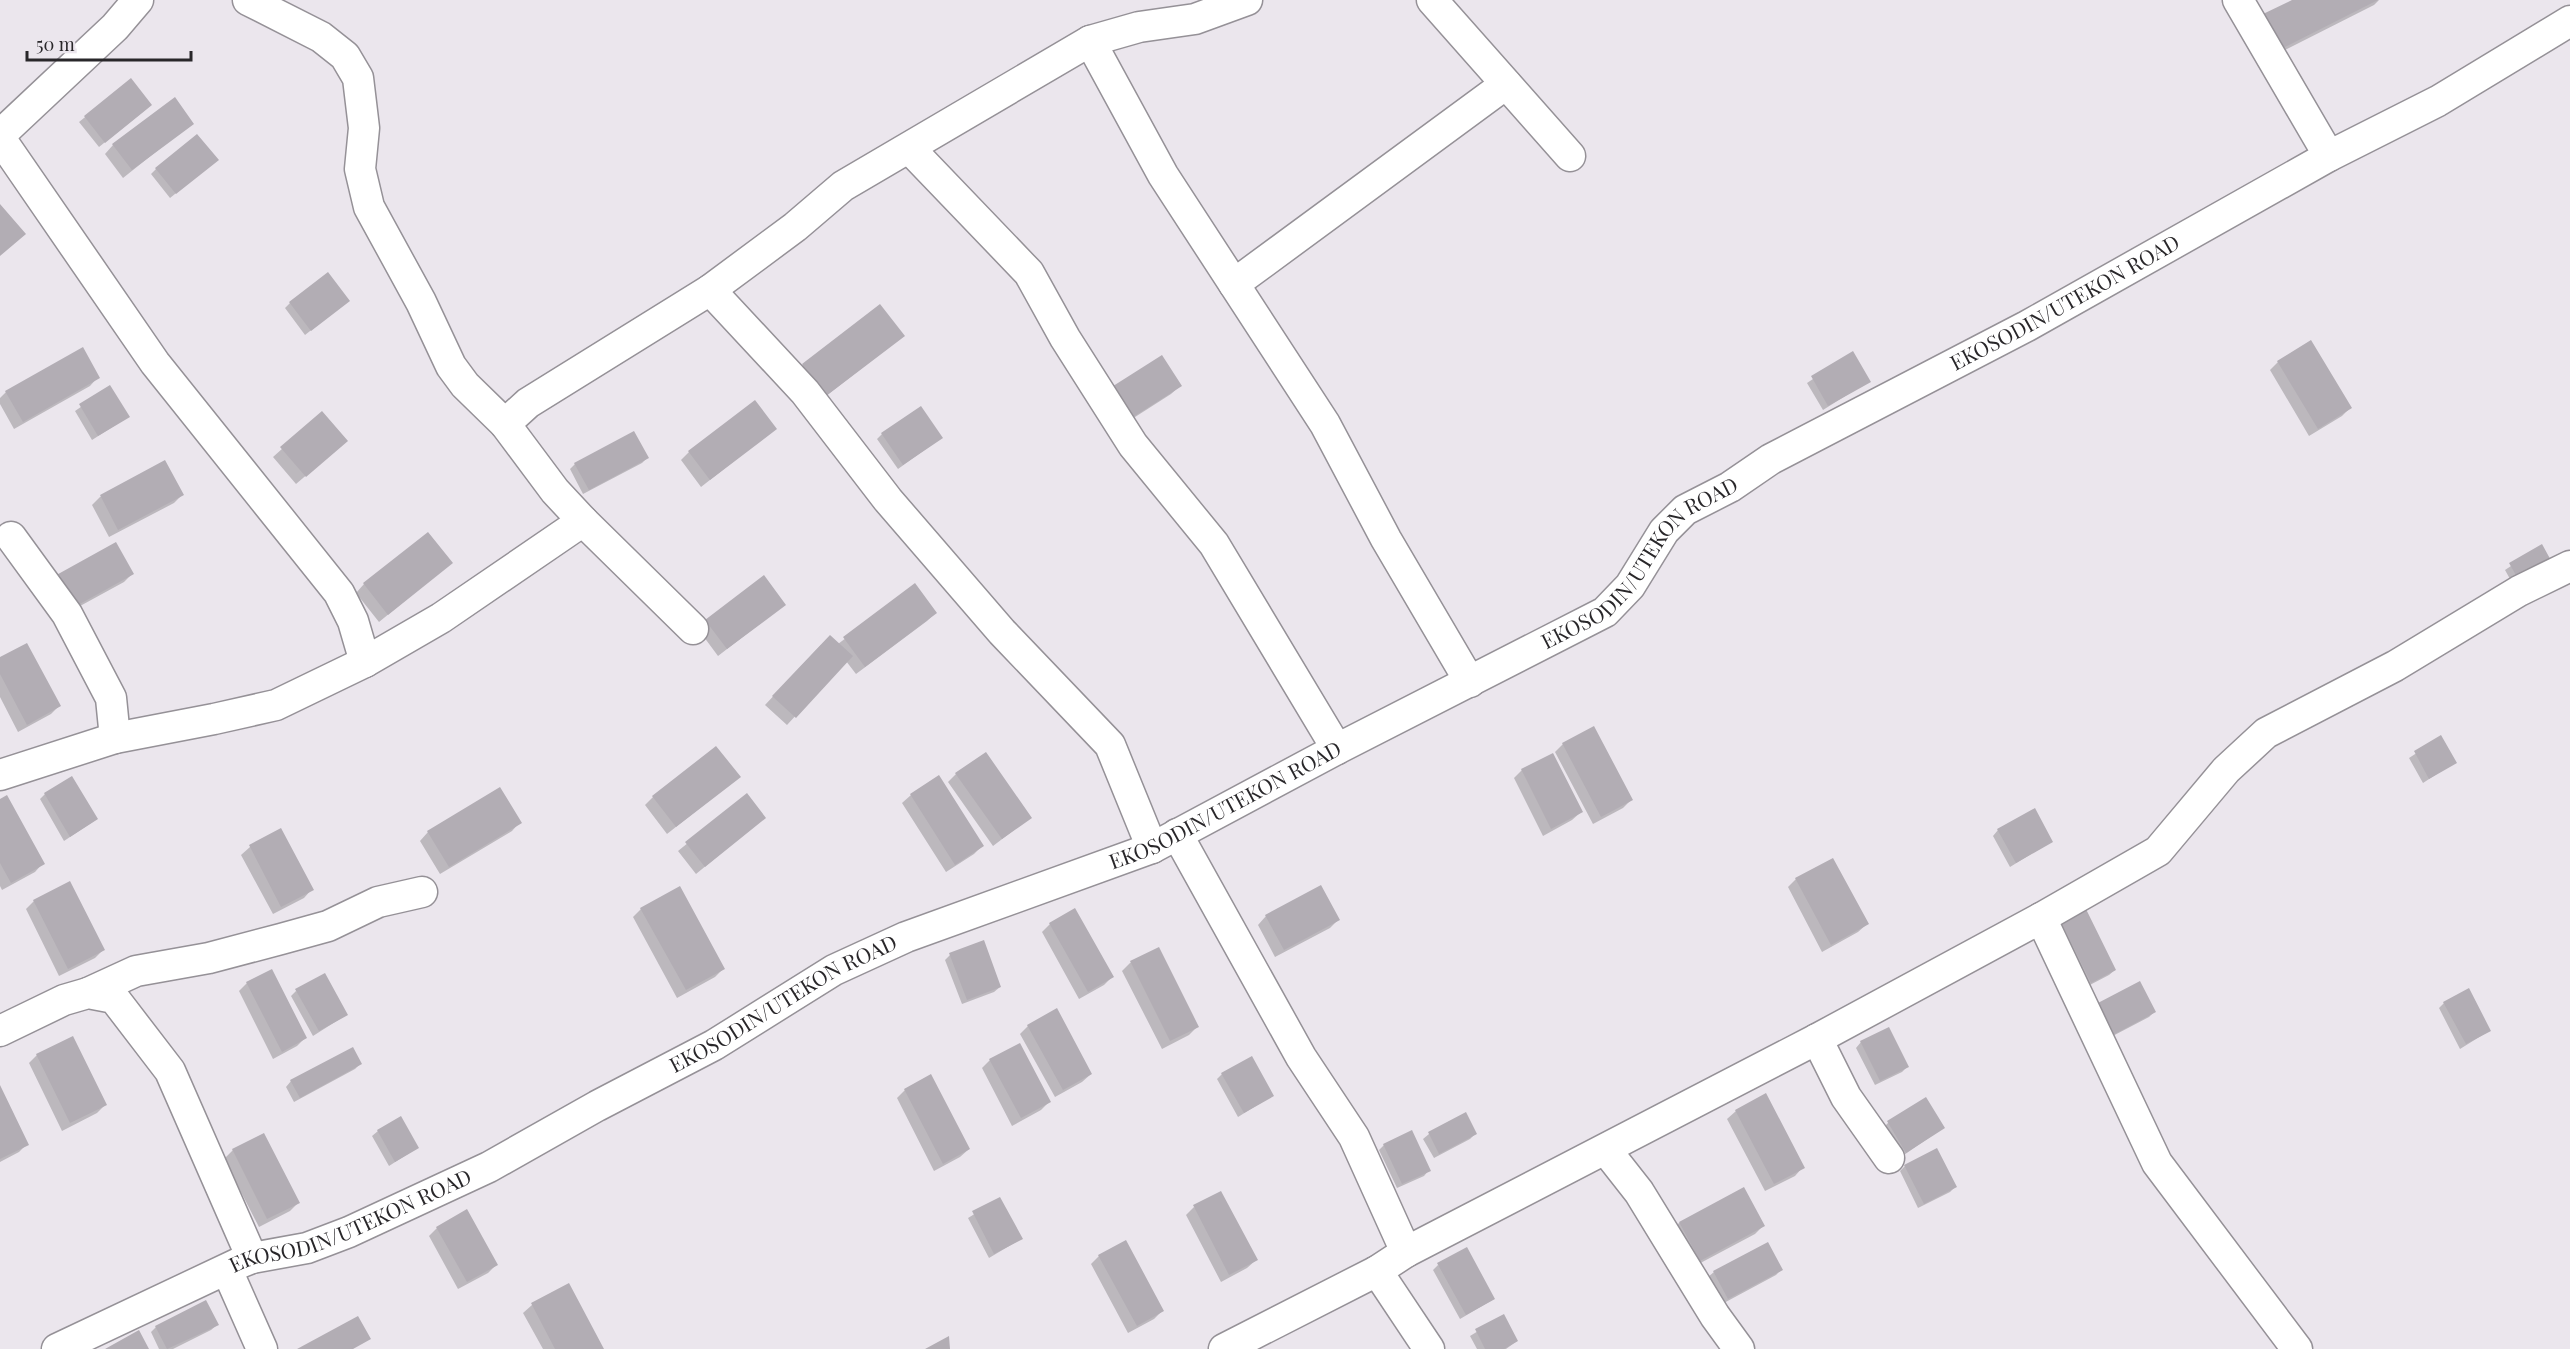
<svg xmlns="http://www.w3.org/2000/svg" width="2570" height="1349" font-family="'Playfair Display',serif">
  <rect width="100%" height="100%" fill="#ebe6ed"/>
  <path fill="#0003" d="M2295,0H2379L2374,5L2273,56Z
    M131,80L145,110L99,147L79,122Z
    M192,123L123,178L105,154L113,145Z
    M211,165L170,198L151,174L156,169Z
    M348,301L305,335L285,308L290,303Z
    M903,336L817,403L795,373L803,365Z
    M1852,353L1869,381L1823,410L1807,383Z
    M2278,362L2350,408L2342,416L2309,436L2270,370Z
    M98,377L90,386L14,429L0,404V398L6,392Z
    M1180,386L1171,394L1121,426L1111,390Z
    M110,387L128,417L92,440L75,411Z
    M322,413L337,449L296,484L273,457Z
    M775,429L701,487L681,460L689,452Z
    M882,434L941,438L898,469L877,439Z
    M647,458L642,463L583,494L570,469L575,464Z
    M165,462L182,495L174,503L109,537L92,505L100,497Z
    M2541,546L2515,588L2505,570Z
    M451,563L379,622L356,593L364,584Z
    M132,574L124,582L60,617L44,588Z
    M915,586L935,613L927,621L856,674L846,661L787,725L765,705L821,645L838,644Z
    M784,605L718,656L698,629L706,621Z
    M0,659L59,706L51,714L18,732L0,697Z
    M2441,737L2455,762L2423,783L2409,758Z
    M1563,744L1631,800L1623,808L1593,824L1555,752Z
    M1522,770L1581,812L1572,820L1543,836L1514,778Z
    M956,774L1030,818L993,846L948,782Z
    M739,777L667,834L645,805L653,797Z
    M499,789L520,822L512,831L440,874L420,841L428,832Z
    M45,794L97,819L64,841L40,799Z
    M747,795L764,818L696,874L678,851Z
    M911,795L982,846L974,854L946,872L902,803Z
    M0,801L43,863L35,872L2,890L0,886Z
    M281,830L312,889L304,898L273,914L241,855L250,847Z
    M1998,830L2051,842L2010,867L1993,836Z
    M1796,879L1867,924L1858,932L1822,952L1788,887Z
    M34,901L103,950L95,958L59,976L26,909Z
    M641,909L723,969L715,977L677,998L633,917Z
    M1266,916L1338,920L1330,928L1275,957L1258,925Z
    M2058,917L2115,970L2109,975L2086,987L2053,922Z
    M1050,924L1112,977L1104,985L1079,999L1042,932Z
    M1158,949L1197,1027L1189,1035L1162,1049L1122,971L1130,963Z
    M950,955L1000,987L994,992L962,1004L945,960Z
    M247,983L305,1038L297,1046L273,1059L239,991Z
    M296,991L346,1015L313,1036L291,996Z
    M2444,1003L2489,1031L2460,1049L2439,1008Z
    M2092,1011L2154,1012L2149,1017L2107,1039Z
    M1028,1026L1091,1074L1082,1082L1055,1097L1020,1034Z
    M1861,1042L1907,1067L1902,1072L1875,1085L1856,1048Z
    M37,1055L105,1105L97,1113L62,1131L29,1063Z
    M990,1060L1049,1102L1041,1110L1012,1126L982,1068Z
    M360,1064L355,1069L294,1102L286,1087L291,1081Z
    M1222,1074L1272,1096L1238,1117L1217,1079Z
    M0,1089L27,1144L19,1152L0,1162Z
    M905,1090L969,1149L960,1157L934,1171L897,1098Z
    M1736,1111L1803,1167L1795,1176L1765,1191L1727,1119Z
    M1465,1114L1475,1134L1470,1139L1434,1158L1423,1139L1429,1134Z
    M1888,1123L1943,1128L1901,1157L1883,1128Z
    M378,1131L417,1148L389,1166L372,1136Z
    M263,1135L298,1203L290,1211L259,1227L224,1159L233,1150Z
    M1384,1145L1429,1170L1424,1176L1397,1188L1379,1150Z
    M1905,1166L1955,1187L1950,1192L1918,1208L1900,1171Z
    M1743,1189L1763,1226L1755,1234L1691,1268L1671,1232L1679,1223Z
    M999,1199L1021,1239L989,1258L968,1218Z
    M1194,1207L1256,1260L1247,1268L1221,1282L1186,1215Z
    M437,1228L496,1265L488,1273L458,1289L429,1236Z
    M1768,1244L1781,1270L1776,1275L1722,1304L1708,1277L1714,1272Z
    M1099,1256L1163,1310L1154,1319L1128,1333L1091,1264Z
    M1438,1265L1494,1299L1460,1319L1433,1270Z
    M568,1285L602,1349H543L523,1313L532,1305Z
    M1503,1316L1517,1341L1506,1349H1477L1470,1336Z
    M217,1325L211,1330L173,1349H159L151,1332L156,1327Z"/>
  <path fill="#b2adb4" d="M2292,0H2378L2281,49L2263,14Z
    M131,78L152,105L105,143L84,116Z
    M175,97L194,124L132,170L112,144Z
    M197,134L219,160L176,194L155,168Z
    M0,204L26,234L0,256Z
    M328,272L350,301L311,331L289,302Z
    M880,304L905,336L826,396L802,364Z
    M2311,340L2352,408L2318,429L2277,361Z
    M83,347L100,378L23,422L5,391Z
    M1853,351L1871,382L1828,406L1811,376Z
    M1162,355L1182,386L1130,419L1110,388Z
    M110,385L130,417L98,436L79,404Z
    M755,400L777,429L710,480L688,451Z
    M921,406L943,438L903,465L881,433Z
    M322,411L348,441L306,477L280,447Z
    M634,431L649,458L589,490L574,463Z
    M165,460L184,495L118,530L100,495Z
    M428,532L453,563L388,615L363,583Z
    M116,542L134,574L69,610L51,578Z
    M2542,544L2554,566L2521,584L2509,563Z
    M764,575L786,605L727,649L705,620Z
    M915,583L937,613L865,667L843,637Z
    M830,635L853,656L796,718L772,696Z
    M27,643L61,706L27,725L0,674V657Z
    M1594,726L1633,800L1601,817L1562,743Z
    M2441,735L2457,763L2429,779L2414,751Z
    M716,746L741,777L676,827L652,796Z
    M986,752L1032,818L1002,839L955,773Z
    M1553,753L1583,812L1551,829L1521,769Z
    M939,775L984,846L955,865L910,794Z
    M72,776L98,819L70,837L44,793Z
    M500,787L522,823L449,867L427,831Z
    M747,793L766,818L705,867L685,842Z
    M7,795L45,864L11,883L0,863V799Z
    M2035,808L2053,842L2016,863L1997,829Z
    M281,828L314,890L281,907L249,845Z
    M1833,858L1869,924L1831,945L1795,878Z
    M70,881L105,950L68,969L33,900Z
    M1321,885L1340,920L1284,950L1265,915Z
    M680,886L725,969L686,990L640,908Z
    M2083,903L2116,970L2091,983L2058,916Z
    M1075,908L1114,977L1088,992L1049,923Z
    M984,940L1001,987L967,1000L949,953Z
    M1159,947L1199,1027L1170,1041L1130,961Z
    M272,969L307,1038L282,1052L246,982Z
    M325,973L348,1015L319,1031L295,989Z
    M2140,981L2156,1012L2113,1035L2096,1004Z
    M2469,988L2491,1031L2466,1044L2443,1002Z
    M1057,1008L1092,1074L1063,1090L1027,1025Z
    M1889,1027L1909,1067L1880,1081L1860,1041Z
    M73,1036L107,1105L70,1123L36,1054Z
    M1020,1043L1051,1102L1021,1118L989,1059Z
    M353,1047L362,1064L300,1098L290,1080Z
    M1252,1056L1274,1096L1244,1113L1221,1073Z
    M931,1074L970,1149L943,1164L904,1089Z
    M0,1085L29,1145L0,1159Z
    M1766,1093L1805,1168L1774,1184L1735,1110Z
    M1926,1097L1945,1128L1906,1153L1887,1121Z
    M1466,1112L1477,1134L1439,1154L1428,1132Z
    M401,1116L419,1148L395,1162L377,1130Z
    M1412,1130L1431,1171L1402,1184L1383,1144Z
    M264,1133L300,1203L267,1219L232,1149Z
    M1937,1148L1957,1187L1924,1204L1904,1165Z
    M1744,1187L1765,1226L1700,1261L1679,1222Z
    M1221,1191L1258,1260L1229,1275L1193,1205Z
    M1000,1197L1023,1239L994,1254L972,1211Z
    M467,1209L498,1265L467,1282L436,1227Z
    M1126,1240L1164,1311L1137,1326L1098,1255Z
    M1768,1242L1783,1270L1728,1299L1713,1271Z
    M1467,1247L1495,1299L1466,1315L1437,1263Z
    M569,1283L604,1349H555L531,1303Z
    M206,1300L219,1325L167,1349L155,1326Z
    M1504,1314L1518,1341L1504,1349H1485L1475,1329Z
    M358,1316L371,1339L353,1349H297Z
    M139,1330L149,1349H105Z
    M949,1336L950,1349H925Z"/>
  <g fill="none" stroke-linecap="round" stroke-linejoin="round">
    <defs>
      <g id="minor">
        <path d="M248,0L321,37L345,56L358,78L364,128L360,169L369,207L421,302L451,366L465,385L505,424L555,491L583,521L693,629"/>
        <path d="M1432,0L1570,156"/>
        <path d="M2238,0L2329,156"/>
        <path d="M1090,41L1163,175L1325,424L1386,539L1470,682"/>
        <path d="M0,135L115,27L138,0"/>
        <path d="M0,138L155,363L339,593L353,621L365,662"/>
        <path d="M910,149L1029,273L1065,338L1133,445L1214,544L1337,749"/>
        <path d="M1234,284L1506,84"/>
        <path d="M710,290L805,392L888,500L1002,632L1110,745L1152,848"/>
        <path d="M505,424L528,403L710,290L795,227L843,186L1090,41L1139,27L1195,19L1247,0"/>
        <path d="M115,738L214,719L276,705L365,662L441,618L583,521"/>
        <path d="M0,775L115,738L111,698L67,614L11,537"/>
        <path d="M1177,834L1301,1057L1354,1137L1406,1252"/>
        <path d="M2041,918L2157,1163L2297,1349"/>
        <path d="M88,993L136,971L209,958L281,939L328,926L378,902L422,892"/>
        <path d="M0,1031L64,1000L88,993L114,998L170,1071L252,1258"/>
        <path d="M1817,1039L1846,1097L1889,1158"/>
        <path d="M1606,1150L1639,1192L1715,1316L1739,1349"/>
        <path d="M227,1270L262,1349"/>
        <path d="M1377,1271L1429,1349"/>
        <path id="s1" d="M57,1349L237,1264L252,1258L307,1248L349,1232L489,1167L597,1106L714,1045L834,970L906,937L1152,848L1337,749L1605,612L1630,586L1664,531L1685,510L1730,487L1771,459L2027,326L2329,156L2438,101L2570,21"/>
        <path d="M1224,1349L1377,1271L1406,1252L1817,1039L2041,918L2158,851L2226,770L2266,733L2395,666L2519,591L2570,566"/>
      </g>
    </defs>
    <use href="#minor" stroke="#959197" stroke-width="33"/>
    <use href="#minor" stroke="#fff" stroke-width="30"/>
  </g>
  <g text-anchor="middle" stroke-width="4.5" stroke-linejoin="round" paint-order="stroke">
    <g font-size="21" fill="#29272a" stroke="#ebe6ed">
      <text dy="7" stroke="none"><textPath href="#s1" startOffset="2283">EKOSODIN/UTEKON ROAD</textPath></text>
      <text dy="7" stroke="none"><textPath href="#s1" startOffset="1779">EKOSODIN/UTEKON ROAD</textPath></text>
      <text dy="7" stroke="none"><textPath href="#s1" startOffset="1293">EKOSODIN/UTEKON ROAD</textPath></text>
      <text dy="7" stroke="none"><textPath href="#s1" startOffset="807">EKOSODIN/UTEKON ROAD</textPath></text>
      <text dy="7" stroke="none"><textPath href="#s1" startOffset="321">EKOSODIN/UTEKON ROAD</textPath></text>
    </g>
  </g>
  <path d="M27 51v9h164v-9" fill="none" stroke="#29272a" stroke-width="3"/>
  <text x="36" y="51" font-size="18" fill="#29272a" stroke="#ebe6ed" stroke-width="4.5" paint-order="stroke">50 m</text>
</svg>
